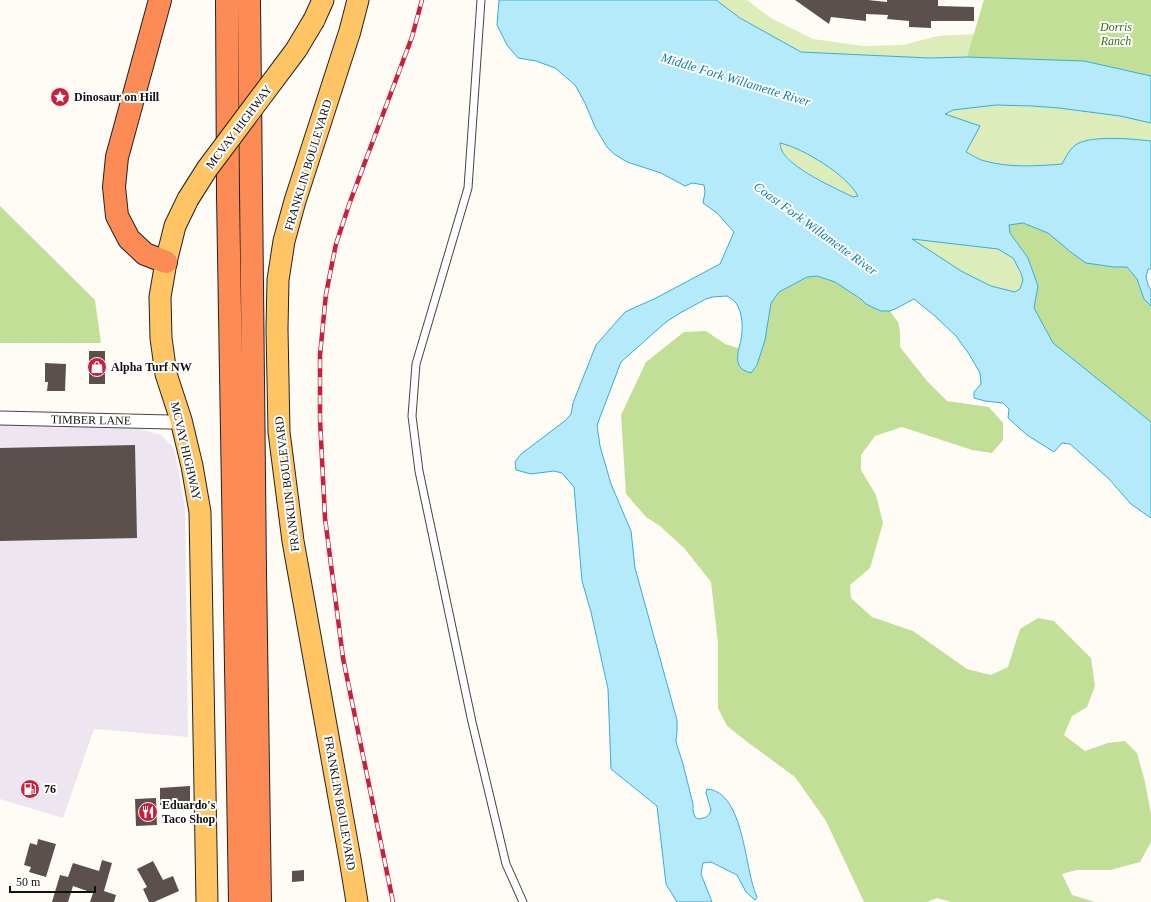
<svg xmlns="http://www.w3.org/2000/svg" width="1151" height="902" font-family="'Times New Roman',serif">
  <rect width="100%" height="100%" fill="#fffcf5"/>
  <path fill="#ede5ef" d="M0,425L141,429L161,435L174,448L185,508L188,737L94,729L63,818L0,799Z"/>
  <path fill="#dcedba" d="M716,0H747L771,18L813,39L863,46L903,45L938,36L974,34L984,0H1151V76L1084,61L967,57L929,58L800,52L740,18Z
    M996,105C1008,105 1021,105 1033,106C1072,108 1112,114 1151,123V141L1136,139L1069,152L1063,164C1038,165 1009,168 985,161C979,160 972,155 966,152L972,141L945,114L953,110Z
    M780,143C785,144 790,145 795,147C813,154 848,179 859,196L853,197L823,182L795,165L781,150Z
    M911,239L998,249L1013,258L1021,273L1023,280L1020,289L1015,292L991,286L961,271Z"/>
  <path fill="#c2df98" d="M984,0H1151V76L1084,61L967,57Z
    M0,206L95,300L101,343H0Z
    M1023,223L1048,233L1072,253L1086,263L1114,267H1127L1137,279L1144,299L1151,306V422L1053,343L1034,308L1038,285L1028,258L1010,233L1009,225Z
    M817,276L835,282L874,308L881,311H890L898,322L900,331V347L927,381L947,401L989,407L1003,423V440L992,453L972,450L902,427L875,436L861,455V470L876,495L883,523L870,568L850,585L851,598L872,617L913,631L967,669L991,675L1008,667L1020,629L1038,618L1054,621L1091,658L1095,686L1087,707L1072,716L1064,735L1085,751L1108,743L1125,741L1137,753L1145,782L1151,814V842L1140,862L1110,870H1076L1062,874L1072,895L1095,902H951L937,898L927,902H864L826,821L795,777L750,744L727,726L718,708V643L711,582L684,548L660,526L646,517L626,494L621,415L646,362L684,332L706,331L725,344L738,348V364L768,315L771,303L779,292L808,277Z"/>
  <path fill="#b5eafa" stroke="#37acd7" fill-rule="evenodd" d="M499,0H716L740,18L801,52L929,58L967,57L1084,61L1151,76V123L1120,116L1059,108L1032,106L996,105L953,110L945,114L980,126L966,152C972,155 979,160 985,161C1010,168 1038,166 1062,164C1066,157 1070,148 1077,144C1093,135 1133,139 1151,141V269H1148L1146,277L1148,285L1151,290V306L1144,299L1137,279L1127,267H1114L1086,263L1072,253L1048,233L1023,223L1009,225L1010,233L1028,258L1038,286L1034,308L1053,343L1151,422V518L1131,504L1109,479L1070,444L1062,443L1054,452L1027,435L1008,418L1009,409L1003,403L985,401L974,398V392L981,384L980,373L969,354L956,336L935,316L914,299L897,308L890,311H881L874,308L866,304L861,299L835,282L817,276L807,277L779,292L771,303L765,340L757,365L751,373C749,372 744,371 742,369C734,363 739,348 741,340C743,329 743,313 736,303C734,300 730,298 727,296L712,297L706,299L680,313L666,322L621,362L597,425L600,446L611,484L631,531L635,568L677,720V731L676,742L683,764L693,804V811L695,817L698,819C705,818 709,817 711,810L706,793L707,789C745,792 744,870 757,897L755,900L746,892L737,875L711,862L703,863L701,874L712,902H677L666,884L657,806L611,769L608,689L591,612L582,581L574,487L562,473L554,471L531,474L516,470L515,462L521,454L566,420L571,414L573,403L596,345L625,312L656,298L720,264L734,232L717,213L703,203L705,192L704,185L692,183L685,186L661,173L627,162L614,154L607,147L595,127L585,103L575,85L555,68L536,61L518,58L507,45L497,25ZM780,143C803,148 847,175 858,196L853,197C835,188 789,168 781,149C781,149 780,144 780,143ZM912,239L998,249L1013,258L1021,273L1023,280L1020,289L1015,292L991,286L961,271Z"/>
  <path fill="#5b504c" d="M795,0H868L887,2V0H938V6L974,7V21H931V28L909,27V21L887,19L888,15L866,14V21L831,17L829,24Z
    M89,351H105V384H89Z
    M45,363L66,364L65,391H47L48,382H45Z
    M135,445L137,538L0,541V448Z
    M190,786V804L160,805V788Z
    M156,798L157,825L136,826L135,799Z
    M38,839L56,844L46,877L29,872L31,867L24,865L30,843L37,845Z
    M102,860L112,863L104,891L116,895L114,902H90L93,893L73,886L68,902H52L60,875L68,877L73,863L99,871Z
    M153,861L163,880L173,876L179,891L154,902H149L143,889L147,887L137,869Z
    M304,870V881L292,882V871Z"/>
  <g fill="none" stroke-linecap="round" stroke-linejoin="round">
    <defs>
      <path id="lane" d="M481,0L468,188L416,364L412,416L419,471L472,722L506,864L523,902"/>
      <path id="street" d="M0,418L170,422L181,420"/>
      <path id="primary" d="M314,20L323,0
        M188,199L175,226L166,262L160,297L161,338L166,374L181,420L192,466L200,512L207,902
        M357,902L350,859L293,541L279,432L277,329L278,280L284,241L295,201L350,31L358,0"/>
      <path id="highway" d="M160,0L117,157L114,187L117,216L129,239L145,254L166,262
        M227,0L228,196L240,902
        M249,0L255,571L260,902"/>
    </defs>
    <use href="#lane" stroke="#444" stroke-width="9"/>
    <use href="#street" stroke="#444" stroke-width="15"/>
    <use href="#primary" stroke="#222" stroke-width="23"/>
    <use href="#highway" stroke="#222" stroke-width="24"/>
    <use href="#lane" stroke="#fff" stroke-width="7"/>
    <use href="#street" stroke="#fff" stroke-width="13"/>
    <use href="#primary" stroke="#ffc565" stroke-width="21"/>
    <use href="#highway" stroke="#fd8b55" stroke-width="22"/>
    <defs>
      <path id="rail" d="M393,902L343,658L325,518L320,419V355L326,294L336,244L350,202L412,37L422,0"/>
    </defs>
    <use href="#rail" stroke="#cc1e3d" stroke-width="4.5"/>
    <use href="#rail" stroke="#fff" stroke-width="3" stroke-dasharray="9" stroke-linecap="butt"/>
    <defs>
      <path id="primary-bridge" d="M188,199L207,169L296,50L314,20"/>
    </defs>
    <use href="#primary-bridge" stroke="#222" stroke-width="23" stroke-linecap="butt"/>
    <use href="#primary-bridge" stroke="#ffc565" stroke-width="21"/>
  </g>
  <defs>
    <symbol id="sight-disc" viewBox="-11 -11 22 22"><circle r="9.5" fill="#cc1e3d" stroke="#fff"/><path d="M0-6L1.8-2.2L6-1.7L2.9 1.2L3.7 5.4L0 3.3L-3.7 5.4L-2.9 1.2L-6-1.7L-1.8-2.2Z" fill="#fff"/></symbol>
    <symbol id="shop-disc" viewBox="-11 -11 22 22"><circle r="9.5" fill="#cc1e3d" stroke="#fff"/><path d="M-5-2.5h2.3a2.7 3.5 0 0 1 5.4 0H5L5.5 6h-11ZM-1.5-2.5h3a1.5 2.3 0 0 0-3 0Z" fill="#fff"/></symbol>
    <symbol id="fuel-disc" viewBox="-11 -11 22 22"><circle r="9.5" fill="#cc1e3d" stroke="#fff"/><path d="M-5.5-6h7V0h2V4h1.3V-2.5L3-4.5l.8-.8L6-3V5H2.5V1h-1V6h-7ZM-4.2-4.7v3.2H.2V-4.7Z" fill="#fff"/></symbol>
    <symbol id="restaurant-disc" viewBox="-11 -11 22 22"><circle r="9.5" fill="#cc1e3d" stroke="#fff"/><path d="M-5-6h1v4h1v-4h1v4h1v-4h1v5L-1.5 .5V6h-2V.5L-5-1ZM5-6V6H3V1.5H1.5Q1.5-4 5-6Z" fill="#fff"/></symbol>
  </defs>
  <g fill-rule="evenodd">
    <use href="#sight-disc" x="49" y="86" width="22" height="22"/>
    <use href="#shop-disc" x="86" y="356" width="22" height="22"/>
    <use href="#fuel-disc" x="19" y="778" width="22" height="22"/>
    <use href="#restaurant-disc" x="137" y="801" width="22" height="22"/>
  </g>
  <g text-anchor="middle" stroke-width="4" stroke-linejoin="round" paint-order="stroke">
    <g font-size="12" font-style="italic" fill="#376f1b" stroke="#fff">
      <text x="1116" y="31">Dorris<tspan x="1116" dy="14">Ranch</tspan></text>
    </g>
    <g font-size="12" font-weight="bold" fill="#111" stroke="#fff" text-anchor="start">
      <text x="74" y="101">Dinosaur on Hill</text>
      <text x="111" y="371">Alpha Turf NW</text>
      <text x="44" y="793">76</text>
      <text x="162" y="809">Eduardo's<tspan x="162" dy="14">Taco Shop</tspan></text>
    </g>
    <g font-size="12" fill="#111" stroke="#fff">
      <text transform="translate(239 127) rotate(-53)" y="4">MCVAY HIGHWAY</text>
      <text transform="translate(308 165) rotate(-73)" y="4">FRANKLIN BOULEVARD</text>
      <text transform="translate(91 420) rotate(1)" y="4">TIMBER LANE</text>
      <text transform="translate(186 451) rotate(77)" y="4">MCVAY HIGHWAY</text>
      <text transform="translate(287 484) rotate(-97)" y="4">FRANKLIN BOULEVARD</text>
      <text transform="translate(340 803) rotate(80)" y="4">FRANKLIN BOULEVARD</text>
    </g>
    <g font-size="13" font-style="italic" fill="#0f7dad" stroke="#fff">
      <text transform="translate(736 79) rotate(17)" y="5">Middle Fork Willamette River</text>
      <text transform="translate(816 228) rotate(36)" y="5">Coast Fork Willamette River</text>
    </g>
  </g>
  <path d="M10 886v6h85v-6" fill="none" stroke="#111111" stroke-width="2"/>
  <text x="16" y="886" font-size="12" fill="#111111" stroke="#ffffff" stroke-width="3" paint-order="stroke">50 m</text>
</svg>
